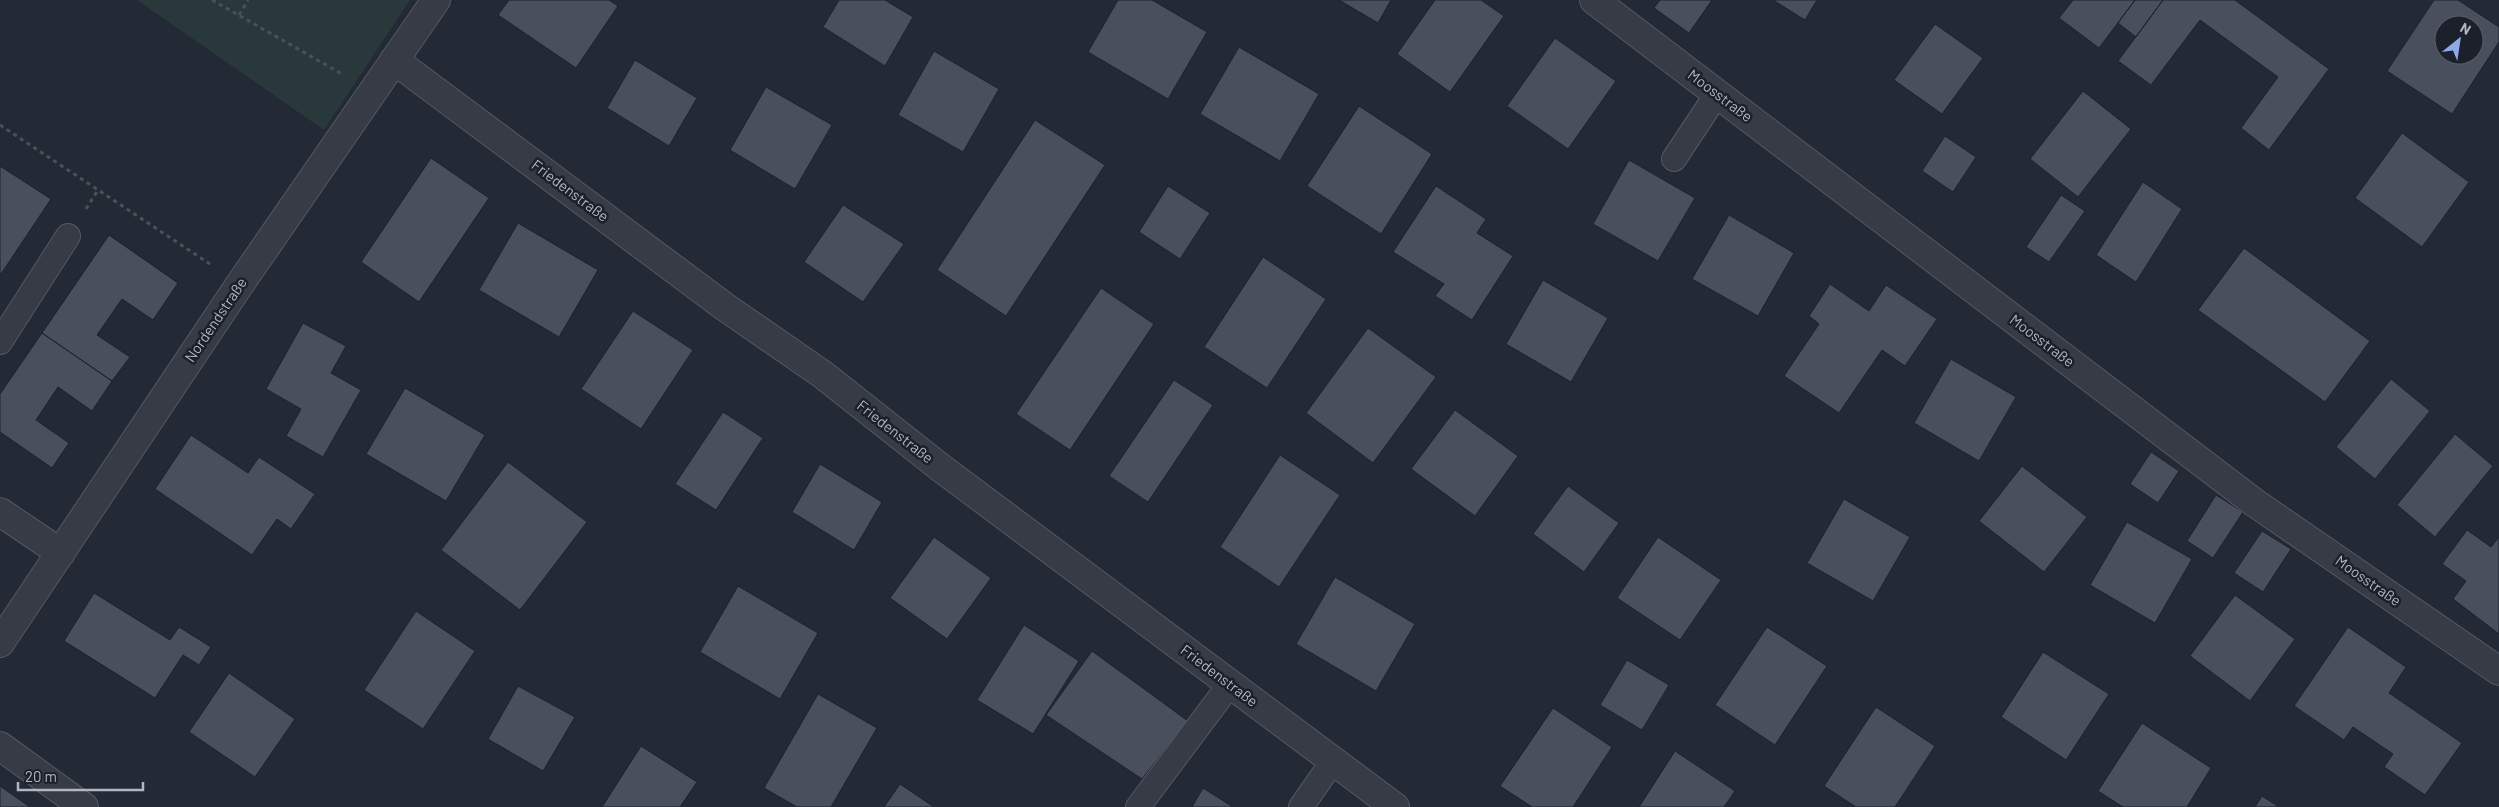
<svg xmlns="http://www.w3.org/2000/svg" width="2499" height="807" font-family="Barlow,sans-serif">
  <rect width="100%" height="100%" fill="#232935"/>
  <path fill="#29383a" d="M137,0H410L324,130Z"/>
  <path fill="#494f5d" stroke="#1d222c" fill-rule="evenodd" d="M509,0H609L618,6L576,68L498,15Z
    M839,0H885L913,17L885,66L823,27Z
    M1118,0H1152L1207,32L1168,99L1088,52Z
    M1339,0H1391L1378,23Z
    M1435,0H1481L1504,16L1450,92L1397,54Z
    M1660,0H1712L1689,33L1654,8Z
    M1773,0H1817L1805,20Z
    M2073,0H2135L2099,48L2059,18Z
    M2135,0H2163L2136,37L2118,23Z
    M2163,0H2235L2329,69L2269,150L2241,128L2278,77L2200,20L2151,85L2118,61Z
    M2434,0H2458L2499,27V42L2452,114L2387,71ZM2444,25H2474V55H2444Z
    M1935,24L1983,58L1942,114L1894,80Z
    M1555,38L1616,81L1568,149L1507,106Z
    M1239,47L1319,94L1280,161L1200,114Z
    M934,51L999,89L963,152L898,115Z
    M635,60L697,98L669,146L607,108Z
    M766,87L832,125L795,189L730,150Z
    M2083,91L2131,129L2078,197L2030,159Z
    M1359,106L1432,154L1381,234L1307,186Z
    M1035,120L1105,165L1006,316L937,270Z
    M2402,133L2469,182L2422,247L2355,198Z
    M1945,136L1976,157L1953,192L1922,171Z
    M431,158L489,198L419,302L361,262Z
    M1629,160L1695,198L1658,261L1593,224Z
    M0,166L51,199L1,274H0Z
    M2143,182L2182,209L2136,282L2096,255Z
    M1168,186L1210,213L1180,259L1139,232Z
    M1436,186L1486,219L1477,233L1513,256L1472,320L1435,296L1444,284L1393,252Z
    M2061,195L2085,211L2049,262L2026,247Z
    M843,205L904,244L863,302L804,262Z
    M1729,215L1794,253L1758,316L1692,279Z
    M518,223L598,270L559,337L479,290Z
    M109,235L178,283L153,320L122,299L97,335L130,357L112,381L42,333Z
    M2244,248L2370,341L2325,402L2198,310Z
    M1263,257L1326,299L1267,388L1204,347Z
    M1543,280L1608,318L1571,382L1506,344Z
    M1830,284L1869,311L1886,285L1937,319L1905,366L1882,350L1839,413L1784,376L1819,324L1809,316Z
    M1101,288L1154,324L1070,450L1016,414Z
    M633,311L693,350L641,429L581,389Z
    M303,323L346,346L331,373L361,390L323,457L286,436L301,409L266,389Z
    M1368,328L1436,377L1373,463L1306,413Z
    M42,333L112,381L92,411L58,387L36,420L69,443L52,468L0,432V394Z
    M1951,359L2016,397L1979,461L1914,423Z
    M2391,379L2430,411L2375,479L2336,447Z
    M1174,380L1213,405L1148,502L1109,476Z
    M405,388L485,435L446,501L366,454Z
    M1455,410L1518,456L1475,516L1411,469Z
    M723,412L763,438L716,510L675,484Z
    M2455,434L2493,466L2435,537L2397,505Z
    M191,435L248,473L259,457L315,494L291,529L277,519L252,555L155,489Z
    M2151,452L2179,471L2158,503L2130,484Z
    M1280,455L1340,495L1279,587L1220,547Z
    M508,462L587,522L520,610L441,550Z
    M820,464L882,502L854,550L792,512Z
    M2022,466L2087,517L2044,572L1979,521Z
    M1568,486L1619,523L1584,572L1533,534Z
    M2216,495L2243,512L2213,558L2187,541Z
    M1844,499L1910,537L1873,601L1807,563Z
    M2127,522L2192,559L2155,623L2090,585Z
    M2467,530L2491,547L2499,537V634L2453,599L2466,581L2442,564Z
    M2262,531L2291,549L2263,592L2234,573Z
    M934,537L991,578L947,639L890,598Z
    M1658,537L1721,580L1680,640L1617,598Z
    M1335,577L1415,624L1376,691L1296,644Z
    M738,586L818,633L780,699L700,652Z
    M94,593L170,640L179,627L211,647L199,665L183,655L155,698L64,641Z
    M2235,595L2295,639L2250,701L2190,656Z
    M416,611L475,651L423,729L364,690Z
    M1024,625L1079,661L1033,734L977,700Z
    M1767,627L1827,666L1775,745L1715,705Z
    M2348,627L2406,667L2389,693L2462,743L2425,795L2384,767L2393,754L2353,727L2344,740L2294,706Z
    M1092,651L1188,721L1142,779L1046,715Z
    M2043,652L2109,694L2066,760L2001,717Z
    M1627,660L1669,685L1642,730L1600,705Z
    M229,673L295,719L255,777L189,732Z
    M518,686L575,717L543,771L488,739Z
    M818,694L877,728L831,807H797L764,788Z
    M1876,707L1935,746L1895,807H1856L1824,786Z
    M1553,708L1612,747L1573,807H1532L1500,786Z
    M2142,723L2211,768L2187,807H2123L2098,791Z
    M641,746L697,782L680,807H602Z
    M1675,751L1735,791L1724,807H1639Z
    M900,784L934,807H884Z
    M0,786L30,807H0Z
    M1203,788L1233,807H1192Z
    M2262,796L2279,807H2255Z"/>
  <g fill="none" stroke-linecap="round" stroke-linejoin="round">
    <defs>
      <path id="service" d="M1674,159L1717,94
        M0,342L68,236
        M1138,807L1230,684
        M1301,807L1333,761"/>
      <path id="minor" d="M1594,0L2255,503L2499,671
        M394,60L725,307L822,374L941,468L1395,807
        M0,512L61,553
        M0,643L240,284L436,0
        M0,746L84,807"/>
    </defs>
    <use href="#service" stroke="#545963" stroke-width="26"/>
    <use href="#minor" stroke="#545963" stroke-width="30"/>
    <path stroke="#465458" stroke-width="3" stroke-dasharray="4 4" stroke-linecap="butt" d="M212,0L342,74
      M239,15L248,0
      M0,125L210,264
      M86,209L98,190"/>
    <use href="#service" stroke="#363b46" stroke-width="24"/>
    <use href="#minor" stroke="#363b46" stroke-width="28"/>
  </g>
  <g text-anchor="middle" stroke-width="5" stroke-linejoin="round" paint-order="stroke">
    <g font-size="15" fill="#b1b6c2" stroke="#1b202a">
      <text transform="translate(1720 96) rotate(37)" y="5">Moosstraße</text>
      <text transform="translate(570 191) rotate(37)" y="5">Friedenstraße</text>
      <text transform="translate(216 320) rotate(-56)" y="5">Nordendstraße</text>
      <text transform="translate(2042 341) rotate(37)" y="5">Moosstraße</text>
      <text transform="translate(895 432) rotate(38)" y="5">Friedenstraße</text>
      <text transform="translate(2368 581) rotate(35)" y="5">Moosstraße</text>
      <text transform="translate(1219 676) rotate(37)" y="5">Friedenstraße</text>
    </g>
  </g>
  <g transform="translate(2459 40) rotate(30)"><circle r="24" fill="#1b202a" stroke="#575c67"/>
  <path d="M0-4L9 19L0 12L-9 19Z" fill="#8ea8ea"/>
  <text y="-8" font-size="14" font-weight="bold" text-anchor="middle" fill="#b1b6c2">N</text>
  </g>
  <path d="M18 782v8h125v-8" fill="none" stroke="#b1b6c2" stroke-width="2.5"/>
  <text x="25" y="782" font-size="15" fill="#b1b6c2" stroke="#1b202a" stroke-width="4" paint-order="stroke">20 m</text>
</svg>
